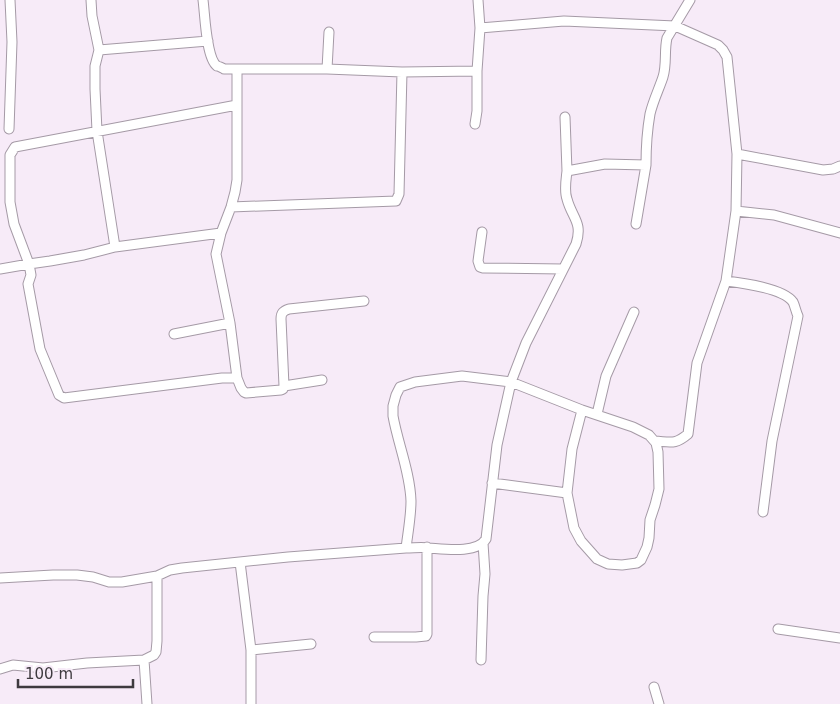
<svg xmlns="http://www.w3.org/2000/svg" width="840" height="704" font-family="'DejaVu Sans',sans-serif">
  <rect width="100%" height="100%" fill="#f7ebf8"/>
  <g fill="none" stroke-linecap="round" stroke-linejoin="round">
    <defs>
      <path id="minor" d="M91,0L92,16L99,50L95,66V89L97,131L115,247
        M203,0C205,14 206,58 217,66C218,66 223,68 224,69H327L402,72L477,71L480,28L478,0
        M480,28L564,21L675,26L718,45L723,50L727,57L737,154L736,211L726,281L697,363L688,434C675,445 671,442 655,441
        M99,50L208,41
        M237,69V180L235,192L231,207L221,233L216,254L230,323L237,378L241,388L244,392L246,393L281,390L283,389L284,386L322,380
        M327,69L329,32
        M565,117L567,171
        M475,124L477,111V71
        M9,129L12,42L10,0
        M737,154L823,170L833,169L840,166
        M231,207L396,201L399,194L402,72
        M736,211L774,215L840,233
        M636,224L646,165
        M482,232L478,261L480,267L483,268L563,269
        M221,233L115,247L84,255L50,261L29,264L31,275L28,284L40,349L59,395L64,398L222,378H237
        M0,269L29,264L14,224L10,202V155L15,147L237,105
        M726,281C742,283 783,288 793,302C795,306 796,312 798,316L772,441L763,512
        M174,334L230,323
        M284,386L281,319C281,313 283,311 289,309L364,301
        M597,414L606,376L634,312
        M492,483L567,493
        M406,548C408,532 411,516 411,501C410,472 398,444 393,416V406L396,395L400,387L415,382L462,376L511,382L582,410L633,427L649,435L656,443L658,452L659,489L655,505L650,520L649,538L647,547L641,560L637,563L622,565L608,564L597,559L581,541L574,528L567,493L572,449L582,410
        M240,562L251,650V704
        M0,578L53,575H77L93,577L109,582H122L157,576L170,570L182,568L288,557L406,548C414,548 422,547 429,548C444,549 477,554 486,539L497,445L511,382L526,343L576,244C583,222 572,218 567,199C564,191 566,180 567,171L605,164L646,165C646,148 647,131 650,114C653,101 659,89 663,77C667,64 664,51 667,38L690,0
        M778,629L840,638
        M374,637H416L426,636L427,634V547
        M251,650L311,644
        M144,660L147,704
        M481,660L483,596L485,574L483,543
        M0,669L13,665L43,668L87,663L144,660L154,655L156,652L157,641V576
        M654,687L659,704"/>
    </defs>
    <use href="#minor" stroke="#a59aa6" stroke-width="11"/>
    <use href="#minor" stroke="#fff" stroke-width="9"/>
  </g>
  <path d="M18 679v8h115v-8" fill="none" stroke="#3e3a3f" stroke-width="2.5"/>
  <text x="25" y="679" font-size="15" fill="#3e3a3f" stroke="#f7ebf8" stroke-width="4" paint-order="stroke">100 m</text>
</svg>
